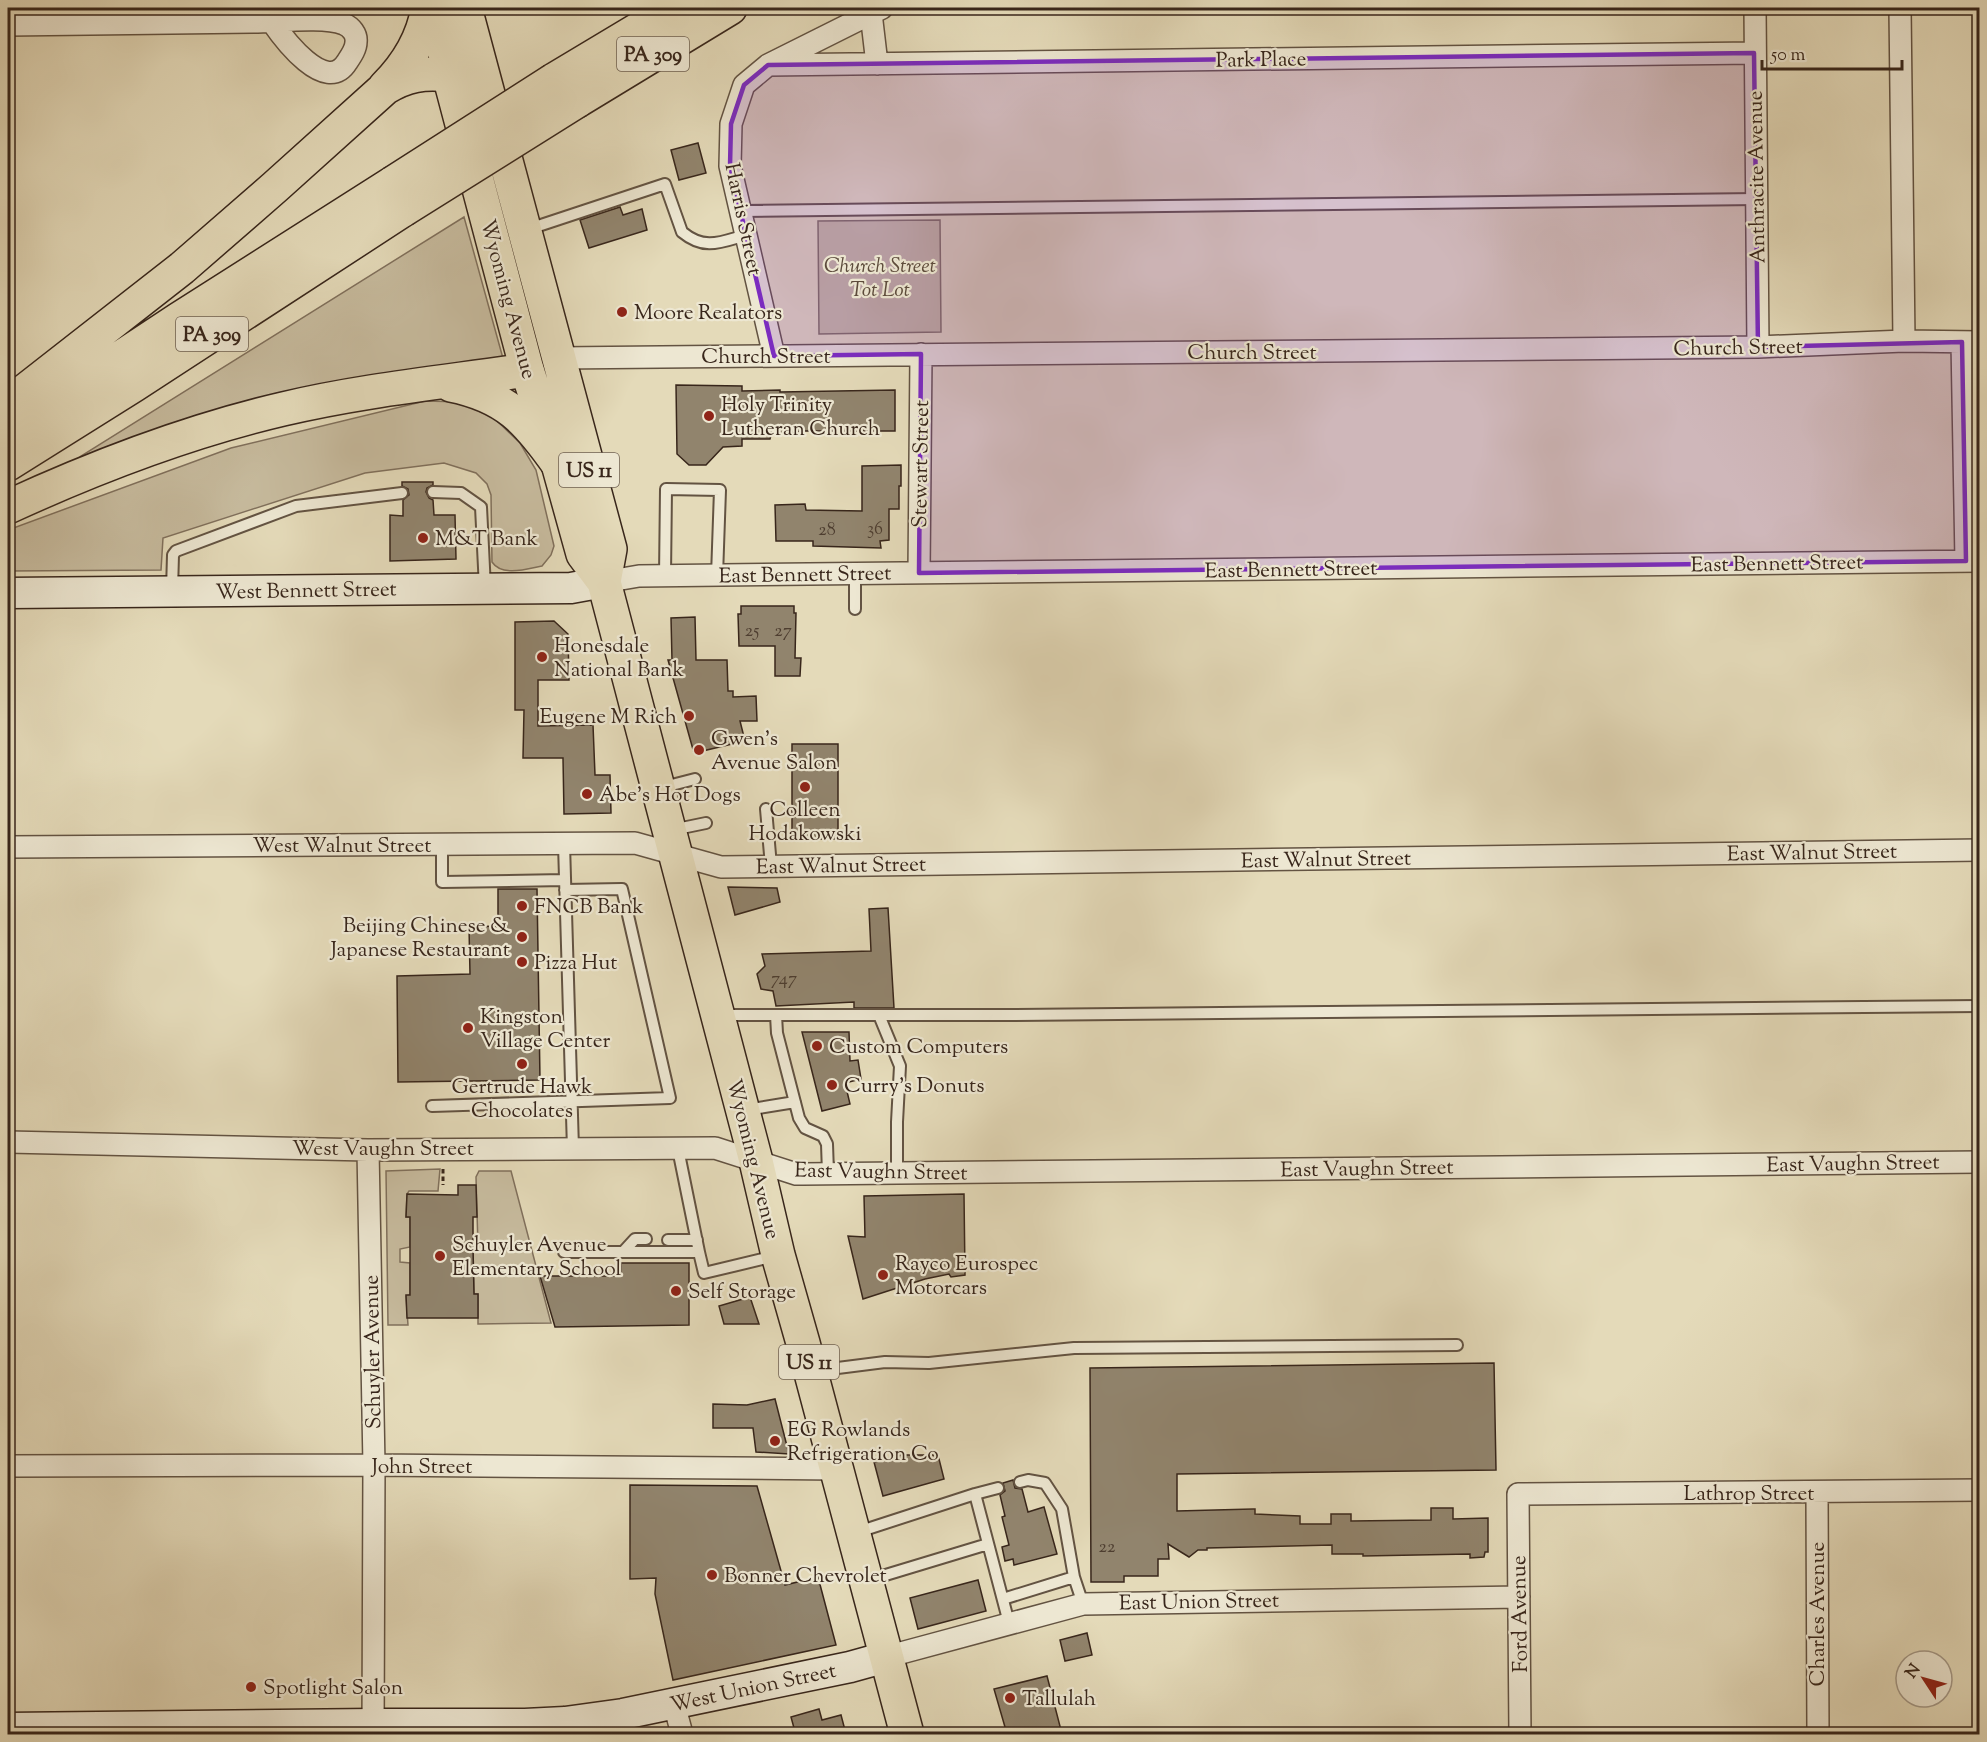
<svg xmlns="http://www.w3.org/2000/svg" width="1987" height="1742" font-family="'Sorts Mill Goudy',serif">
  <rect width="100%" height="100%" fill="#e4dab9"/>
  <filter id="stains"><feTurbulence type="fractalNoise" baseFrequency=".00333" numOctaves="4"/><feColorMatrix values="0 0 0 0 .2 0 0 0 0 .09 0 0 0 0 .02 0 0 0 .5 -.17"/></filter>
  <radialGradient id="worn" r=".72"><stop offset=".6" stop-color="#630" stop-opacity="0"/><stop offset="1" stop-color="#630" stop-opacity=".3"/></radialGradient>
  <path fill="#c7bb9e" stroke="#80705c" stroke-width="1.5" d="M464,217L504,362L102,457L81,456Z
    M940,220L941,332L819,334L818,221Z
    M425,401L465,402L491,415L520,443L536,470L554,546L551,555L542,566C527,569 502,577 492,562L491,495L487,484L476,473L444,463L365,473L163,538L161,570L8,571V530L231,448Z
    M440,1169L438,1191H409L407,1194L406,1217H410V1247L400,1249V1262L410,1263V1295L406,1296L408,1325H388L386,1171Z
    M479,1171H511L551,1323L478,1324V1294H474L473,1248L478,1247L476,1177Z"/>
  <path fill="#91846d" stroke="#38261b" stroke-width="1.5" d="M698,143L706,173L679,180L671,150Z
    M620,207L623,215L642,209L647,230L589,248L580,220Z
    M676,385L742,386V391L780,390V392L895,390V431H802L771,435L770,439H742V446L723,447L706,465H689L677,454Z
    M901,465V486H899V509H889V540L880,541L881,548L813,546V541H776L775,505L805,504L806,510L862,511V466Z
    M402,482H433V485L427,488L426,492L429,498L433,500L434,515H455L456,559L390,561V515L403,516V500L409,495L408,489L402,486Z
    M741,606H794V613H796L795,658H801L800,676H775V646H739L738,614H741Z
    M695,617L696,660H727L728,691H733V697L756,696L757,721H740L745,741L694,753L668,660H672L671,618Z
    M554,621L568,634L569,680H538V726L593,725L595,775H610L611,813L564,814L563,758H523L524,710H515V622Z
    M792,744H838V839H792Z
    M728,887L777,888L780,902L735,915Z
    M498,889H537L540,1080L398,1082L397,976L470,974L469,927L498,926Z
    M888,908L894,1008H854V1002L776,1006L773,991L761,989L757,974L765,966L762,954L871,951L869,909Z
    M802,1032H849L850,1061L858,1060L861,1079L845,1083L850,1104L822,1111Z
    M458,1185H476L477,1217H473V1248L474,1294H478V1318H407L406,1295H410V1217H406L407,1194L458,1195Z
    M964,1194L965,1275L951,1277L949,1274L925,1279L863,1299L848,1236L865,1237L864,1196Z
    M621,1263H689V1325L555,1327L540,1276H621Z
    M750,1297L759,1324H724L719,1306Z
    M1494,1363L1496,1470L1177,1474V1511L1253,1509H1255V1514L1300,1516V1524H1331V1514H1351V1521L1431,1520V1508H1453V1519L1488,1518V1552H1485L1484,1557L1470,1558V1554L1363,1556V1554H1332V1545L1207,1548V1550H1198L1189,1557L1168,1544L1169,1559H1158V1576H1124V1582H1091L1090,1368Z
    M775,1399L789,1454L756,1452L753,1428H713V1404L747,1405Z
    M901,1455H938L944,1479L883,1496L874,1462Z
    M1013,1480L1015,1488L1022,1489L1028,1512L1044,1507L1057,1554L1014,1565L1013,1559L1005,1561L1002,1547L1009,1545L1002,1517L1005,1516L1000,1495L1005,1491L1003,1483Z
    M630,1485L757,1486L785,1585L818,1577L836,1645L673,1680L655,1594L656,1578L630,1579Z
    M978,1580L986,1611L918,1629L910,1598Z
    M1087,1633L1092,1655L1065,1661L1060,1640Z
    M1047,1676L1062,1734H1007L994,1689Z
    M819,1709L822,1720L841,1715L846,1734H787L786,1730L794,1728L791,1717Z"/>
  <g fill="none" stroke-linecap="round" stroke-linejoin="round">
    <defs>
      <path id="lane" d="M741,211L1757,199
        M529,229L665,184L682,232C705,251 721,242 746,235
        M433,492L461,493L481,507L485,588
        M665,576L666,489L720,490L717,576
        M172,590L173,555L176,551L296,506L402,493
        M855,609V574
        M660,788L695,779
        M766,809L771,866
        M672,830L706,823
        M442,844V882L565,880
        M564,844L573,1149
        M723,1015H1009L1980,1006
        M776,1015L777,1033L799,1118L805,1128L823,1136L827,1144L828,1173
        M879,1015L900,1066L897,1122V1173
        M432,1106L670,1098L622,889L565,890
        M746,1110L795,1102
        M678,1149L699,1252
        M668,1240H697
        M624,1251L635,1239H646
        M564,1252H699L704,1273L775,1256
        M814,1371L885,1362L929,1363L1074,1348L1457,1345
        M1020,1482L1028,1480L1045,1483L1062,1509L1074,1577L1083,1604
        M998,1488L975,1494L1009,1623
        M858,1532L975,1494
        M869,1580L988,1544
        M1003,1599L1074,1577"/>
      <path id="street" d="M1755,8L1758,347
        M1900,8L1904,341
        M871,13L877,64
        M8,25C89,24 171,23 253,22C277,22 323,16 344,24C351,27 357,34 356,42C356,49 351,56 347,62C326,96 283,38 272,22
        M768,65L1754,53
        M1962,342L1966,561
        M774,356L730,166L731,124L744,85L768,65L882,8
        M559,358L1758,347L1904,341L1980,342
        M919,573L921,354
        M604,582L639,576L1980,561
        M8,847L635,843L721,867L1980,850
        M8,1142L368,1150L715,1148L796,1174H803L1980,1162
        M368,1150L374,1465L373,1734
        M8,1466L374,1465L837,1469
        M1817,1493L1818,1734
        M886,1657L1083,1604L1519,1597
        M674,1704L682,1734
        M1520,1734L1518,1494L1980,1490"/>
      <path id="secondary" d="M8,593L571,588L604,582
        M8,1728L373,1724H525L565,1722L623,1714L850,1667L886,1657"/>
      <path id="primary" d="M437,8L449,75L527,370L558,464L583,554L604,582L756,1161L778,1255L803,1343L907,1734
        M465,8L610,549L604,582"/>
      <path id="highway" d="M554,80L674,8
        M385,87C407,65 423,38 428,8
        M577,101L730,8
        M451,385C506,396 527,420 558,464
        M8,404L182,268L275,187L385,88C406,75 424,72 449,75
        M8,432L179,319L393,183
        M8,464L134,385L403,210
        M8,507C95,467 189,431 283,409C363,390 446,382 527,370"/>
    </defs>
    <use href="#lane" stroke="#635342" stroke-width="14"/>
    <use href="#street" stroke="#635342" stroke-width="24"/>
    <use href="#secondary" stroke="#38261b" stroke-width="33"/>
    <use href="#primary" stroke="#38261b" stroke-width="36"/>
    <use href="#highway" stroke="#38261b" stroke-width="36"/>
    <path stroke="#38261b" stroke-width="3" stroke-dasharray="4.5 3" stroke-linecap="butt" d="M443,1169V1185"/>
    <use href="#lane" stroke="#ede7d2" stroke-width="10"/>
    <use href="#street" stroke="#ede7d2" stroke-width="21"/>
    <use href="#secondary" stroke="#ede7d2" stroke-width="30"/>
    <use href="#primary" stroke="#e4dab9" stroke-width="33"/>
    <use href="#highway" stroke="#e4dab9" stroke-width="33"/>
    <defs>
      <path id="highway-bridge" d="M393,183L554,80
        M403,210L577,101"/>
    </defs>
    <use href="#highway-bridge" stroke="#38261b" stroke-width="36" stroke-linecap="butt"/>
    <use href="#highway-bridge" stroke="#e4dab9" stroke-width="33"/>
  </g>
  <path fill="#7b2cbf" fill-opacity="0.2" stroke="#7b2cbf" stroke-width="4.5" stroke-linejoin="round" d="M1754,53L1758,347L1962,342L1966,561L919,573L921,354L774,356L730,166L731,124L744,85L768,65Z"/>
  <g fill="#8f2418" stroke="#ede7d2" stroke-width="2">
    <circle cx="622" cy="312" r="6"/>
    <circle cx="709" cy="416" r="6"/>
    <circle cx="423" cy="538" r="6"/>
    <circle cx="542" cy="657" r="6"/>
    <circle cx="689" cy="716" r="6"/>
    <circle cx="699" cy="750" r="6"/>
    <circle cx="805" cy="787" r="6"/>
    <circle cx="587" cy="794" r="6"/>
    <circle cx="522" cy="906" r="6"/>
    <circle cx="522" cy="937" r="6"/>
    <circle cx="522" cy="962" r="6"/>
    <circle cx="468" cy="1028" r="6"/>
    <circle cx="817" cy="1046" r="6"/>
    <circle cx="522" cy="1064" r="6"/>
    <circle cx="832" cy="1085" r="6"/>
    <circle cx="440" cy="1256" r="6"/>
    <circle cx="883" cy="1275" r="6"/>
    <circle cx="676" cy="1291" r="6"/>
    <circle cx="775" cy="1441" r="6"/>
    <circle cx="712" cy="1575" r="6"/>
    <circle cx="251" cy="1687" r="6"/>
    <circle cx="1010" cy="1698" r="6"/>
  </g>
  <g text-anchor="middle" stroke-width="4.5" stroke-linejoin="round" paint-order="stroke">
    <g font-size="18" fill="#4e3e30">
      <text x="875" y="534">36</text>
      <text x="827" y="535">28</text>
      <text x="752" y="636">25</text>
      <text x="783" y="636">27</text>
      <text x="784" y="984">747</text>
      <text x="1107" y="1552">22</text>
    </g>
    <g fill="#ede7d2" stroke="#6e6052" stroke-width="1.5">
      <rect x="617" y="37" width="72" height="34" rx="4.5"/>
      <rect x="176" y="317" width="72" height="34" rx="4.5"/>
      <rect x="559" y="453" width="60" height="34" rx="4.5"/>
      <rect x="779" y="1345" width="60" height="34" rx="4.5"/>
    </g>
    <g font-size="20" font-weight="bold" fill="#38261b">
      <text x="653" y="61">PA 309</text>
      <text x="212" y="341">PA 309</text>
      <text x="589" y="477">US 11</text>
      <text x="809" y="1369">US 11</text>
    </g>
    <g font-size="21" fill="#38261b" stroke="#ede7d2">
      <text transform="translate(1261 59) rotate(-1)" y="7">Park Place</text>
      <text transform="translate(1756 177) rotate(-91)" y="7">Anthracite Avenue</text>
      <text transform="translate(744 219) rotate(78)" y="7">Harris Street</text>
      <text transform="translate(509 299) rotate(75)" y="7">Wyoming Avenue</text>
      <text transform="translate(1738 347) rotate(-1)" y="7">Church Street</text>
      <text x="1252" y="359">Church Street</text>
      <text x="766" y="363">Church Street</text>
      <text transform="translate(920 464) rotate(-89)" y="7">Stewart Street</text>
      <text transform="translate(1777 563) rotate(-1)" y="7">East Bennett Street</text>
      <text transform="translate(1291 569) rotate(-1)" y="7">East Bennett Street</text>
      <text transform="translate(805 574) rotate(-1)" y="7">East Bennett Street</text>
      <text transform="translate(306 590) rotate(-1)" y="7">West Bennett Street</text>
      <text x="342" y="852">West Walnut Street</text>
      <text transform="translate(1812 852) rotate(-1)" y="7">East Walnut Street</text>
      <text transform="translate(1326 859) rotate(-1)" y="7">East Walnut Street</text>
      <text transform="translate(841 865) rotate(-1)" y="7">East Walnut Street</text>
      <text x="383" y="1155">West Vaughn Street</text>
      <text transform="translate(754 1159) rotate(76)" y="7">Wyoming Avenue</text>
      <text transform="translate(1853 1163) rotate(-1)" y="7">East Vaughn Street</text>
      <text transform="translate(1367 1168) rotate(-1)" y="7">East Vaughn Street</text>
      <text transform="translate(881 1171) rotate(1)" y="7">East Vaughn Street</text>
      <text transform="translate(372 1352) rotate(-91)" y="7">Schuyler Avenue</text>
      <text x="422" y="1473">John Street</text>
      <text x="1749" y="1500">Lathrop Street</text>
      <text transform="translate(1199 1601) rotate(-1)" y="7">East Union Street</text>
      <text transform="translate(1519 1614) rotate(-91)" y="7">Ford Avenue</text>
      <text transform="translate(1817 1614) rotate(-90)" y="7">Charles Avenue</text>
      <text transform="translate(753 1687) rotate(-12)" y="7">West Union Street</text>
    </g>
    <g font-size="21" font-style="italic" fill="#5c4b3c" stroke="#ede7d2">
      <text x="880" y="272">Church Street<tspan x="880" dy="24">Tot Lot</tspan></text>
    </g>
    <g font-size="21" fill="#38261b" stroke="#ede7d2" text-anchor="start">
      <text x="634" y="319">Moore Realators</text>
      <text x="721" y="411">Holy Trinity<tspan x="721" dy="24">Lutheran Church</tspan></text>
      <text x="435" y="545">M&amp;T Bank</text>
      <text x="554" y="652">Honesdale<tspan x="554" dy="24">National Bank</tspan></text>
      <text x="677" y="723" text-anchor="end">Eugene M Rich</text>
      <text x="711" y="745">Gwen's<tspan x="711" dy="24">Avenue Salon</tspan></text>
      <text x="599" y="801">Abe's Hot Dogs</text>
      <text x="805" y="816" text-anchor="middle">Colleen<tspan x="805" dy="24">Hodakowski</tspan></text>
      <text x="534" y="913">FNCB Bank</text>
      <text x="510" y="932" text-anchor="end">Beijing Chinese &amp;<tspan x="510" dy="24">Japanese Restaurant</tspan></text>
      <text x="534" y="969">Pizza Hut</text>
      <text x="480" y="1023">Kingston<tspan x="480" dy="24">Village Center</tspan></text>
      <text x="829" y="1053">Custom Computers</text>
      <text x="844" y="1092">Curry's Donuts</text>
      <text x="522" y="1093" text-anchor="middle">Gertrude Hawk<tspan x="522" dy="24">Chocolates</tspan></text>
      <text x="452" y="1251">Schuyler Avenue<tspan x="452" dy="24">Elementary School</tspan></text>
      <text x="895" y="1270">Rayco Eurospec<tspan x="895" dy="24">Motorcars</tspan></text>
      <text x="688" y="1298">Self Storage</text>
      <text x="787" y="1436">EG Rowlands<tspan x="787" dy="24">Refrigeration Co</tspan></text>
      <text x="724" y="1582">Bonner Chevrolet</text>
      <text x="263" y="1694">Spotlight Salon</text>
      <text x="1022" y="1705">Tallulah</text>
    </g>
  </g>
  <rect width="1987" height="1742" fill="none" stroke="#e4dab9" stroke-width="30"/>
  <rect x="9" y="9" width="1969" height="1724" fill="none" stroke="#38261b" stroke-width="3"/>
  <rect x="15" y="15" width="1957" height="1712" fill="none" stroke="#38261b" stroke-width="1.5"/>
  <g transform="translate(1924 1679) rotate(306)"><circle r="28" fill="#ede7d2" stroke="#a59a89" stroke-width="1.5"/>
  <path d="M0-4.5L10 22L0 15L-10 22Z" fill="#8f2418"/>
  <text y="-9" font-size="16" font-weight="bold" text-anchor="middle" fill="#38261b">N</text>
  </g>
  <path d="M1762 60v9h140v-9" fill="none" stroke="#38261b" stroke-width="3"/>
  <text x="1771" y="60" font-size="18" fill="#38261b" stroke="#ede7d2" stroke-width="4.5" paint-order="stroke">50 m</text>
  <rect width="100%" height="100%" filter="url(#stains)"/>
  <rect width="100%" height="100%" fill="url(#worn)"/>
</svg>
